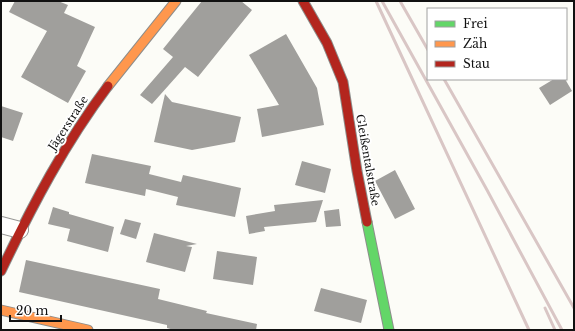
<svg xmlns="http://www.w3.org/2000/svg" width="575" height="331" font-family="'Libre Baskerville',serif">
  <rect width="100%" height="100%" fill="#fcfcf7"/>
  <path fill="#a09f9c" d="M15,1H58L68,5L64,13L95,27L77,66L86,71L68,103L21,77L47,31L9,12Z
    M202,1H241L252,10L198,77L185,67L152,104L140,95L173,57L163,49Z
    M286,34L317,88L324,125L262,137L257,109L279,105L249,55Z
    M554,79H565L572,91L550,105L539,88Z
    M165,94L172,102L241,117L235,142L192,150L154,142Z
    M1,106L23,113L13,141L1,137Z
    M92,154L151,166L149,174L181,182L183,175L241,188L235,217L176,205L178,197L146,189L145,196L85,183Z
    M302,161L331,169L325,193L295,185Z
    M395,170L415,209L395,219L375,181Z
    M323,200L316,222L264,227L265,231L249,234L246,216L275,211L274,205Z
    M53,207L69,212V214L114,227L108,252L67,241L70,229L48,224Z
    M339,209L341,226L326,227L324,211Z
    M125,219L141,223L136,239L120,234Z
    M154,233L197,244L186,246L192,247L185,272L146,262Z
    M217,251L257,257L253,285L213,279Z
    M26,260L160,289L158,299L207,311L206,313L257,324L256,330H174L167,328V325L19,292Z
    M321,288L367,300L361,323L314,311Z"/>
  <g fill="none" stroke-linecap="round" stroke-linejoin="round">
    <defs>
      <path id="street" d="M1,225L20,230"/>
      <path id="fast" d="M367,222L389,330"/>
      <path id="slow" d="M108,86L176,1
        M1,310L88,330"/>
      <path id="jam" d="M303,1L327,43L343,82L357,171L367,222
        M1,271C32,206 65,143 108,86"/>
    </defs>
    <use href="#street" stroke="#979795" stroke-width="18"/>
    <use href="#fast" stroke="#8d8d8b" stroke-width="11"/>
    <use href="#slow" stroke="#8d8d8b" stroke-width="11"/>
    <use href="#jam" stroke="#8d8d8b" stroke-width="11"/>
    <use href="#street" stroke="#fffffe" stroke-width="16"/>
    <use href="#fast" stroke="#63d668" stroke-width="9"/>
    <use href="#slow" stroke="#ff974d" stroke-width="9"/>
    <use href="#jam" stroke="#b3261e" stroke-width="9"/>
    <path stroke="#d9c6c5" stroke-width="3" d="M376,1L529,330
      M382,1L487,190L562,330
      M400,1L428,50
      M444,79L574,308
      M545,308L555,330"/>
  </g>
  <g text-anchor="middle" stroke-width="4" stroke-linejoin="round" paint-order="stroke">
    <g font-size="11" fill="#111" stroke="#fff">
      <text transform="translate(68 123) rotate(-57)" y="4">Jägerstraße</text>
      <text transform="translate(368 160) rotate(80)" y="4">Gleißentalstraße</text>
    </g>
  </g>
  <rect width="575" height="331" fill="none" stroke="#111111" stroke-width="4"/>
  <rect x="427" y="8" width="140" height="72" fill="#ffffff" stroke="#a0a0a0"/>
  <rect x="435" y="21" width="20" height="6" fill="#63d668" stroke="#a0a0a0"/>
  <text x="463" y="28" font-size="12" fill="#111111">Frei</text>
  <rect x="435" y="41" width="20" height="6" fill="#ff974d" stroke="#a0a0a0"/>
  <text x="463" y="48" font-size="12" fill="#111111">Zäh</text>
  <rect x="435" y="61" width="20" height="6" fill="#b3261e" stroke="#a0a0a0"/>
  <text x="463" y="68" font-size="12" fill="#111111">Stau</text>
  <path d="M10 315v6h51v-6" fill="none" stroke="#111111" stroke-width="2"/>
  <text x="16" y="315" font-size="12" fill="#111111" stroke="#ffffff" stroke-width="3" paint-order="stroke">20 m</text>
</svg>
